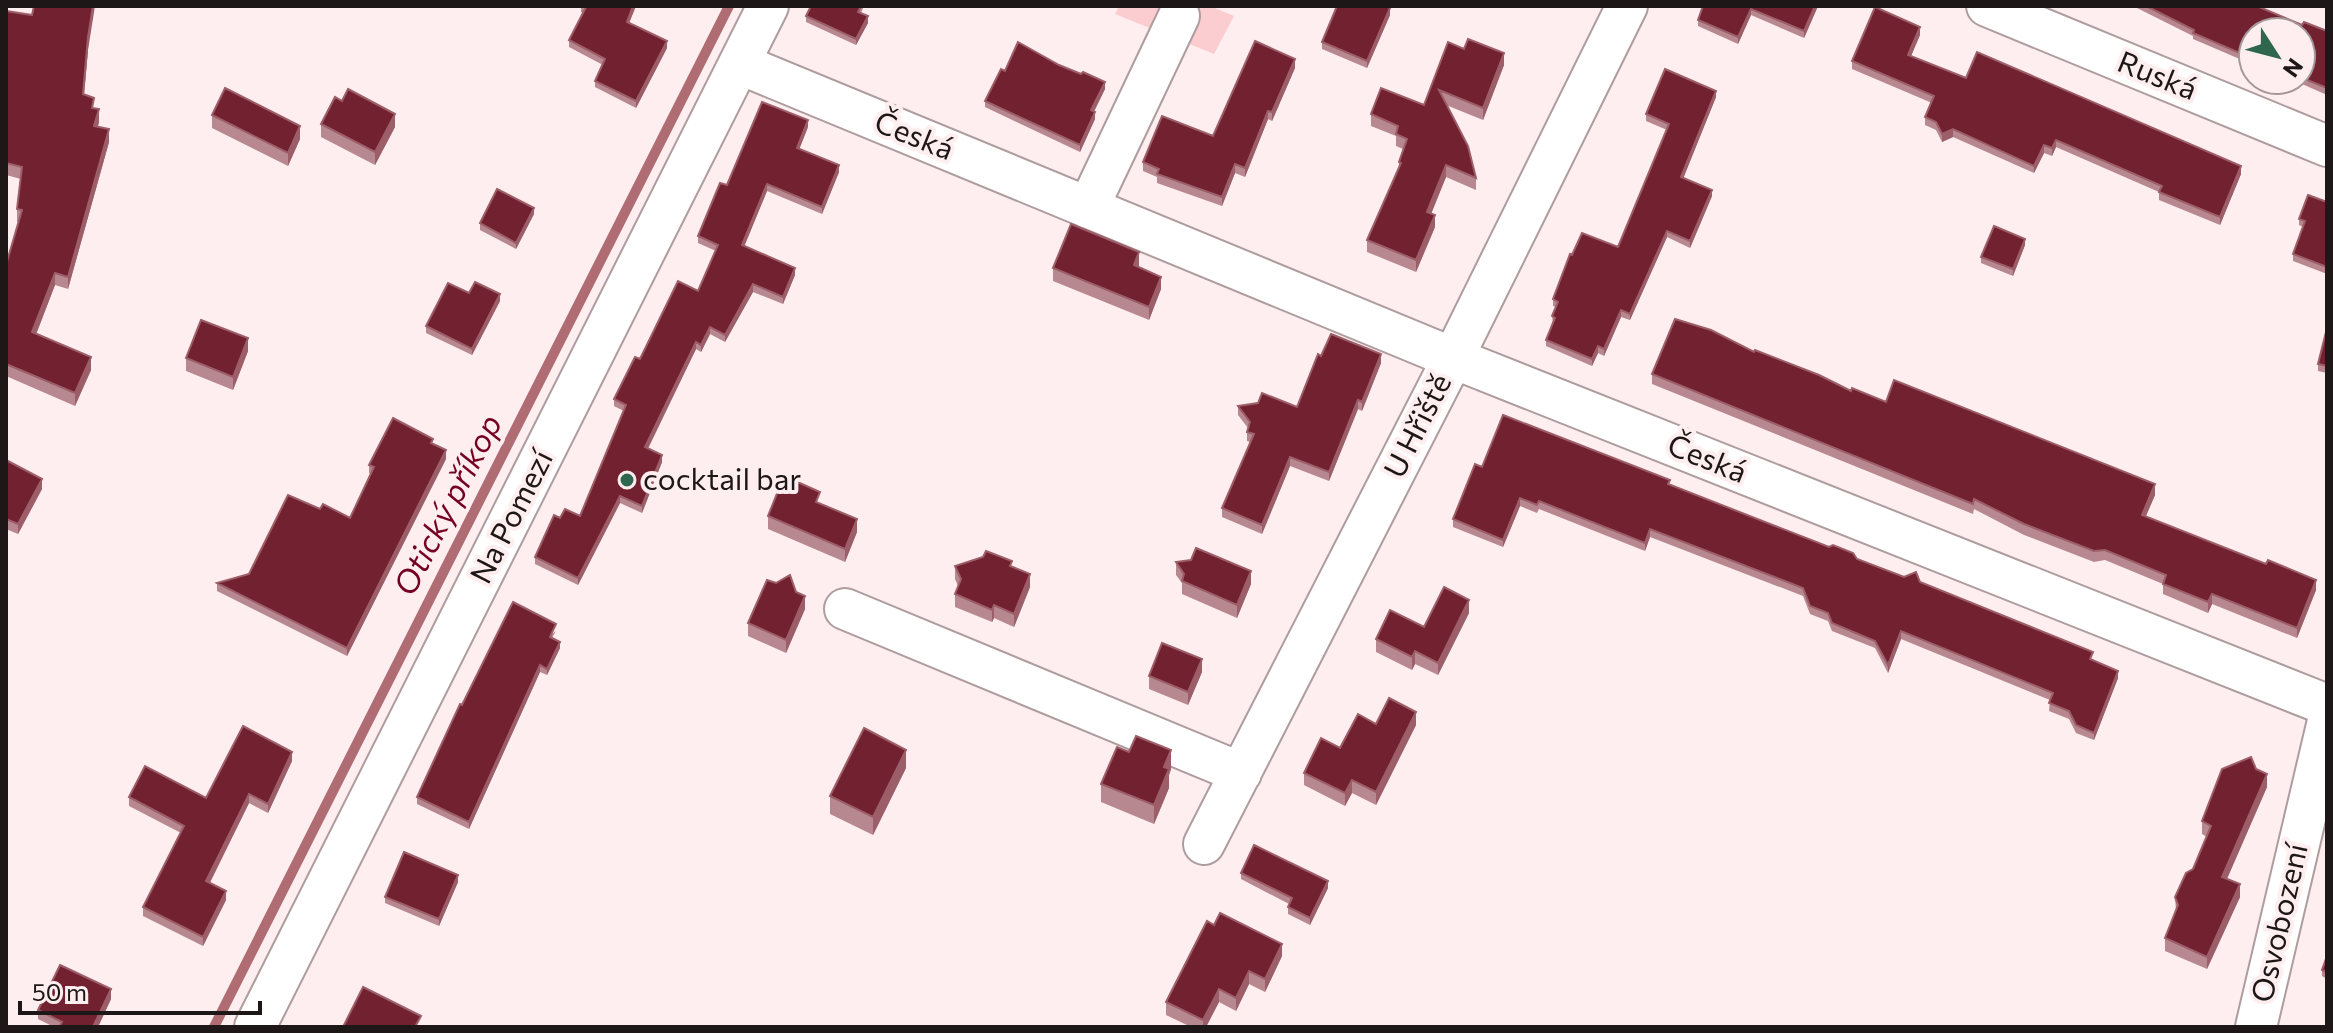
<svg xmlns="http://www.w3.org/2000/svg" width="2333" height="1033" font-family="Commissioner,sans-serif">
  <rect width="100%" height="100%" fill="#feeeef"/>
  <path fill="#fccdd0" d="M1119,6H1210L1234,16L1214,54L1115,14Z"/>
  <g fill="none" stroke-linecap="round" stroke-linejoin="round">
    <path stroke="#af6c73" stroke-width="10" d="M214,1027L729,6"/>
    <defs>
      <path id="minor" d="M1987,6L2327,146
        M740,64L1453,358L2327,705
        M1088,208L1179,16
        M845,609L1241,773
        M1204,844L1453,358L1627,6
        M255,1027L768,6
        M2256,1027L2327,725"/>
    </defs>
    <use href="#minor" stroke="#ae9c9e" stroke-width="44"/>
    <use href="#minor" stroke="#fff" stroke-width="40"/>
  </g>
  <path fill="#b88890" d="M581,6H636L629,23L667,48L636,108L595,87V81L603,65L569,47V40L583,13L581,12Z
    M811,6H864L861,13L868,23L856,45L806,22V16Z
    M1701,6H1818L1804,38L1751,15L1738,44L1698,26V20L1701,10Z
    M2133,6H2257L2302,25L2327,31V95L2302,84V82L2297,80H2301V32H2253V61L2244,57L2242,60L2193,39V36Z
    M6,11L88,50L84,95L94,108L99,122L98,127L109,142L68,289L55,285L36,334L91,370L75,406L6,376V265L19,222H17V209L21,179L6,175Z
    M1390,15L1367,68L1322,49V42Z
    M1920,35L1911,56L1966,78L2241,174L2220,225L2159,200V192L2056,147L2052,156L2044,153L2034,173L1953,137L1942,142L1936,130L1925,125V117L1932,103L1852,69V61Z
    M1448,42L1504,65L1483,120L1446,105L1476,178V190L1446,177L1431,214L1435,227L1416,272L1367,252V240L1399,168V162L1403,149L1396,146V136L1371,126V114L1424,105Z
    M1295,68L1272,121L1268,119L1245,177L1235,173L1222,206L1157,183V177L1143,171V162L1213,136Z
    M1005,71L1105,89L1094,112L1095,119L1080,152L985,107V101Z
    M1716,97L1683,178L1712,196L1690,248L1667,237L1630,320L1621,317L1604,356L1598,353L1592,366L1546,346V340L1553,323L1552,316L1556,307L1553,306V299L1618,247L1667,130L1646,121V114Z
    M342,101L395,127L375,165L321,137V124Z
    M212,115L300,139L288,166L212,128Z
    M808,127L799,149L839,172L822,214L767,191L744,246L795,275L783,304L753,292L725,342L710,334L701,352L696,349L648,449L662,462L642,513L620,503L578,585L535,564V557L560,518L580,516L624,411L614,406V399L640,359L698,291L716,251L698,243V236L727,185Z
    M2327,202V274L2293,261V254L2303,227L2299,225V219Z
    M534,214L516,249L480,230V223Z
    M2025,245L2013,276L1981,263V257Z
    M1139,265L1138,267L1161,289L1149,320L1053,281V268Z
    M469,293L500,301L472,355L426,333V326Z
    M2327,328V373L2318,371V364Z
    M248,351L233,390L186,371V358Z
    M1754,352L1851,391L1886,402L2155,495L2146,516L2316,590L2297,638L2212,604L2208,613L2163,594V584L2105,560L2094,562L2024,535L1974,509L1973,514L1652,384V374Z
    M1321,356L1381,363L1362,411L1358,409L1329,481L1290,466L1262,534L1222,517V508L1250,442L1247,441V432L1248,428L1238,415V406L1297,407Z
    M433,444L446,459L347,656L217,591V583L249,574L350,518L371,474L369,473V465Z
    M6,460L42,489L18,534L6,529Z
    M1482,467L1670,484L1857,559L1920,582L2093,660L2118,678L2094,740L2076,733L2069,719L2049,711L2050,700L1901,639L1888,673L1875,648L1832,631L1828,621L1810,614L1803,596L1650,537L1645,551L1539,509L1537,513L1520,506L1503,547L1453,527V519Z
    M820,503L857,532L845,562L768,529V516Z
    M1191,560L1251,584L1237,618L1182,594V583L1176,575V562Z
    M955,566L1012,567L1030,587L1014,627L994,618L992,622L955,607V594L958,586L955,579Z
    M796,592L805,609L786,653L748,636V623Z
    M1469,613L1438,675L1415,664L1412,670L1376,652V639L1424,627Z
    M556,631L552,638L560,648L547,675L540,672L469,829L417,804V797L462,705Z
    M1202,672L1188,705L1149,689V676Z
    M1376,724L1416,725L1376,805L1352,793L1345,806L1304,785V773Z
    M292,761L268,813L249,803L210,883L226,900L203,946L143,916V907L181,833L129,806V797L206,798Z
    M906,768L873,835L830,814V796Z
    M1171,769L1169,775V788L1154,824L1101,802V784Z
    M2256,769L2267,787L2227,879L2240,897L2207,969L2165,951V938L2176,911L2175,897L2193,869L2207,837L2202,834V821Z
    M1241,873L1328,888L1310,925L1288,914V907L1289,904L1241,879Z
    M458,882L439,926L385,903V897Z
    M1282,956L1265,992L1249,984L1236,1011L1219,1002L1206,1027H1191L1166,1015V1002Z
    M2327,956V979L2322,976V970Z
    M111,999L98,1027H54L38,1019V1010Z"/>
  <path fill="#9c5e69" d="M93,6H95L88,50L83,107L88,37Z
    M633,6H636L627,28V22Z
    M1815,6H1818L1804,38V31Z
    M1390,8V15L1367,68V61Z
    M1751,9V15L1738,44V37Z
    M868,16V23L856,45V39Z
    M1920,27V35L1908,63V55Z
    M667,41V48L636,108V101Z
    M1504,53V65L1483,120V108Z
    M1295,59V68L1272,121V112Z
    M1105,82V89L1091,117V110Z
    M1716,91V97L1681,184V177Z
    M99,109V122L94,139V126Z
    M1268,111V119L1245,177V168Z
    M1095,112V119L1080,152V145Z
    M395,114V127L375,165V152Z
    M808,120V127L797,155V148Z
    M300,126V139L288,166V153Z
    M109,129V142L68,289V277Z
    M1953,129V137L1942,142V134Z
    M2056,140V147L2052,156V148Z
    M2044,145V153L2034,173V166Z
    M1235,164V173L1222,206V197Z
    M839,165V172L822,214V207Z
    M1446,165V177L1427,224V212Z
    M2241,166V174L2220,225V217Z
    M767,184V191L742,252V245Z
    M1712,190V196L1690,248V241Z
    M534,208V214L516,249V243Z
    M1435,215V227L1416,272V260Z
    M1667,231V237L1630,320V314Z
    M2025,239V245L2013,276V269Z
    M1139,252V265L1134,278V265Z
    M795,268V275L783,304V297Z
    M55,273V285L32,345V332Z
    M1161,277V289L1149,320V307Z
    M753,284V292L725,342V335Z
    M500,294V301L472,355V349Z
    M1621,310V317L1604,356V349Z
    M710,327V334L701,352V345Z
    M248,338V351L233,390V377Z
    M696,342V349L645,454V447Z
    M1598,346V353L1592,366V359Z
    M1381,354V363L1362,411V402Z
    M91,357V370L75,406V393Z
    M1358,400V409L1329,481V472Z
    M446,450V459L347,656V648Z
    M662,455V462L642,513V506Z
    M1290,457V466L1262,534V525Z
    M42,479V489L18,534V524Z
    M2155,484V495L2142,525V515Z
    M620,496V503L578,585V578Z
    M1520,498V506L1503,547V540Z
    M857,519V532L845,562V549Z
    M1650,529V537L1645,551V543Z
    M1251,571V584L1237,618V605Z
    M1030,574V587L1014,627V614Z
    M2316,580V590L2297,638V628Z
    M2212,594V604L2208,613V602Z
    M805,596V609L786,653V640Z
    M1469,600V613L1438,675V663Z
    M994,605V618L992,622V610Z
    M1901,631V639L1888,673V665Z
    M560,642V648L547,675V669Z
    M1415,651V664L1412,670V657Z
    M1202,659V672L1188,705V692Z
    M540,665V672L469,829V822Z
    M2118,671V678L2094,740V733Z
    M1416,712V725L1376,805V792Z
    M906,750V768L873,835V817Z
    M1171,750V769L1169,775V788L1154,824V805L1164,767Z
    M292,752V761L268,813V804Z
    M2267,774V787L2222,890V877Z
    M1352,780V793L1345,806V793Z
    M249,794V803L206,890V881Z
    M458,875V882L439,926V919Z
    M1328,881V888L1310,925V918Z
    M2240,884V897L2207,969V957Z
    M226,891V900L203,946V937Z
    M1282,944V956L1265,992V979Z
    M1249,971V984L1236,1011V998Z
    M111,989V999L98,1027H93Z
    M1219,989V1002L1206,1027H1203V1020Z"/>
  <path fill="#722130" stroke="#9c5e69" stroke-width="2" d="M34,6H93L88,37L83,94L94,98L92,108L99,109L94,126L109,129L68,277L55,273L32,332L91,357L75,393L6,364V265L22,210L17,209L22,167L6,163V11L32,15Z
    M583,6H633L627,22L667,41L636,101L595,81L605,59L569,40L586,7Z
    M811,6H861L858,12L868,16L856,39L806,16Z
    M1337,6H1385L1390,8L1367,61L1322,42Z
    M1703,6H1815L1804,31L1751,9L1738,37L1698,20Z
    M2146,6H2257L2302,25L2304,22L2327,31V88L2302,78L2301,32H2253V54L2244,50L2242,54L2193,33L2194,30Z
    M1875,7L1920,27L1908,55L1966,78L1977,52L2241,166L2220,217L2159,192L2162,186L2056,140L2052,148L2044,145L2034,166L1953,129L1942,134L1936,122L1925,117L1934,96L1852,61Z
    M1468,39L1504,53L1483,108L1439,90L1468,146L1476,178L1446,165L1427,212L1435,215L1416,260L1367,240L1401,163L1399,162L1407,139L1396,134L1398,126L1371,114L1381,88L1424,105L1448,42L1464,49Z
    M1255,41L1295,59L1272,112L1268,111L1245,168L1235,164L1222,197L1157,174L1159,169L1143,162L1162,116L1213,136Z
    M1018,42L1059,65L1081,74L1083,72L1105,82L1091,110L1095,112L1080,145L985,101L1001,69L1005,71Z
    M1665,69L1716,91L1681,177L1712,190L1690,241L1667,231L1630,314L1621,310L1604,349L1598,346L1592,359L1546,340L1555,318L1552,316L1558,302L1553,299L1570,254L1572,255L1582,233L1618,247L1669,124L1646,114Z
    M225,88L300,126L288,153L212,115Z
    M348,89L395,114L375,152L321,124L335,97L342,101Z
    M762,102L808,120L797,148L839,165L822,207L767,184L742,245L795,268L783,297L753,284L725,335L710,327L701,345L696,342L645,447L662,455L642,506L620,496L578,578L535,557L554,515L560,518L565,509L580,516L626,405L614,399L635,357L640,359L678,281L698,291L718,245L698,236L720,183L727,185Z
    M497,189L534,208L516,243L480,223Z
    M2308,195L2327,202V267L2293,254L2305,221L2299,219Z
    M1071,224L1139,252L1134,265L1161,277L1149,307L1053,268Z
    M1994,226L2025,239L2013,269L1981,257Z
    M475,282L500,294L472,349L426,326L448,283L469,293Z
    M1675,319L1711,330L1754,352L1755,350L1819,375L1851,391L1852,388L1886,402L1894,380L2155,484L2142,515L2266,564L2268,560L2316,580L2297,628L2212,594L2208,602L2163,584L2166,575L2105,550L2094,551L2024,524L1974,499L1973,504L1652,374Z
    M201,320L248,338L233,377L186,358Z
    M2327,328V366L2318,364Z
    M1331,334L1381,354L1362,402L1358,400L1329,472L1290,457L1262,525L1222,508L1254,434L1247,432L1250,422L1238,406L1258,403L1262,393L1297,407L1318,354L1321,356Z
    M1503,415L1670,480L1668,484L1829,547L1833,545L1853,553L1857,559L1904,577L1916,572L1920,582L2093,652L2090,659L2118,671L2094,733L2076,725L2069,711L2049,703L2053,693L1901,631L1888,665L1875,641L1832,623L1828,613L1810,606L1803,588L1650,529L1645,543L1539,501L1537,505L1520,498L1503,540L1453,519L1475,464L1482,467Z
    M393,418L433,439L431,443L446,450L347,648L217,583L249,574L288,495L320,509L323,504L350,518L374,467L369,465Z
    M6,460L42,479L18,524L6,519Z
    M784,476L820,492L816,502L857,519L845,549L768,516Z
    M1196,548L1251,571L1237,605L1182,581L1184,574L1176,562L1191,560Z
    M986,551L1012,561L1010,566L1030,574L1014,614L994,605L992,610L955,594L961,579L955,566L983,557Z
    M790,575L796,592L805,596L786,640L748,623L767,580L776,583Z
    M1444,587L1469,600L1438,663L1415,651L1412,657L1376,639L1390,610L1424,627Z
    M513,602L556,624L550,637L560,642L547,669L540,665L469,822L417,797L460,704L462,705Z
    M1162,643L1202,659L1188,692L1149,676Z
    M1389,698L1416,712L1376,792L1352,780L1345,793L1304,773L1321,738L1340,748L1358,714L1376,724Z
    M243,726L292,752L268,804L249,794L206,881L226,891L203,937L143,907L184,826L129,797L145,766L206,798Z
    M864,728L906,750L873,817L830,796Z
    M1136,736L1171,750L1164,767L1169,769L1154,805L1101,784L1117,747L1129,752Z
    M2251,757L2256,769L2267,774L2222,877L2240,884L2207,957L2165,938L2178,905L2175,897L2186,873L2193,869L2211,826L2202,821L2222,769Z
    M1254,845L1328,881L1310,918L1288,907L1292,898L1241,873Z
    M404,852L458,875L439,919L385,897Z
    M1220,913L1282,944L1265,979L1249,971L1236,998L1219,989L1203,1020L1166,1002L1207,921L1214,925Z
    M2327,956V972L2322,970Z
    M60,965L111,989L93,1027H59L62,1022L38,1010Z
    M363,987L421,1016L415,1027H343Z"/>
  <circle fill="#2e664e" stroke="#feeeef" stroke-width="3" cx="627" cy="480" r="8"/>
  <g text-anchor="middle" stroke-width="8" stroke-linejoin="round" paint-order="stroke">
    <g font-size="30" fill="#1e1718" stroke="#feeeef">
      <text transform="translate(2157 76) rotate(22)" y="10">Ruská</text>
      <text transform="translate(914 136) rotate(22)" y="10">Česká</text>
      <text transform="translate(1418 426) rotate(-63)" y="10">U Hřiště</text>
      <text transform="translate(1707 459) rotate(22)" y="10">Česká</text>
      <text transform="translate(512 517) rotate(-63)" y="10">Na Pomezí</text>
      <text transform="translate(2280 923) rotate(-77)" y="10">Osvobození</text>
    </g>
    <g font-size="30" fill="#1e1718" stroke="#feeeef" text-anchor="start">
      <text x="643" y="490">cocktail bar</text>
    </g>
    <g font-size="32" font-style="italic" fill="#750026" stroke="#feeeef">
      <text transform="translate(448 505) rotate(-63)" y="11">Otický příkop</text>
    </g>
  </g>
  <rect width="2333" height="1033" fill="none" stroke="#1e1718" stroke-width="16"/>
  <g transform="translate(2277 56) rotate(126)"><circle r="38" fill="#feeeef" stroke="#a49899" stroke-width="2"/>
  <path d="M0-6L14 30L0 20L-14 30Z" fill="#2e664e"/>
  <text y="-12" font-size="22" font-weight="bold" text-anchor="middle" fill="#1e1718">N</text>
  </g>
  <path d="M20 1001v12h240v-12" fill="none" stroke="#1e1718" stroke-width="4"/>
  <text x="32" y="1001" font-size="24" fill="#1e1718" stroke="#feeeef" stroke-width="6" paint-order="stroke">50 m</text>
</svg>
